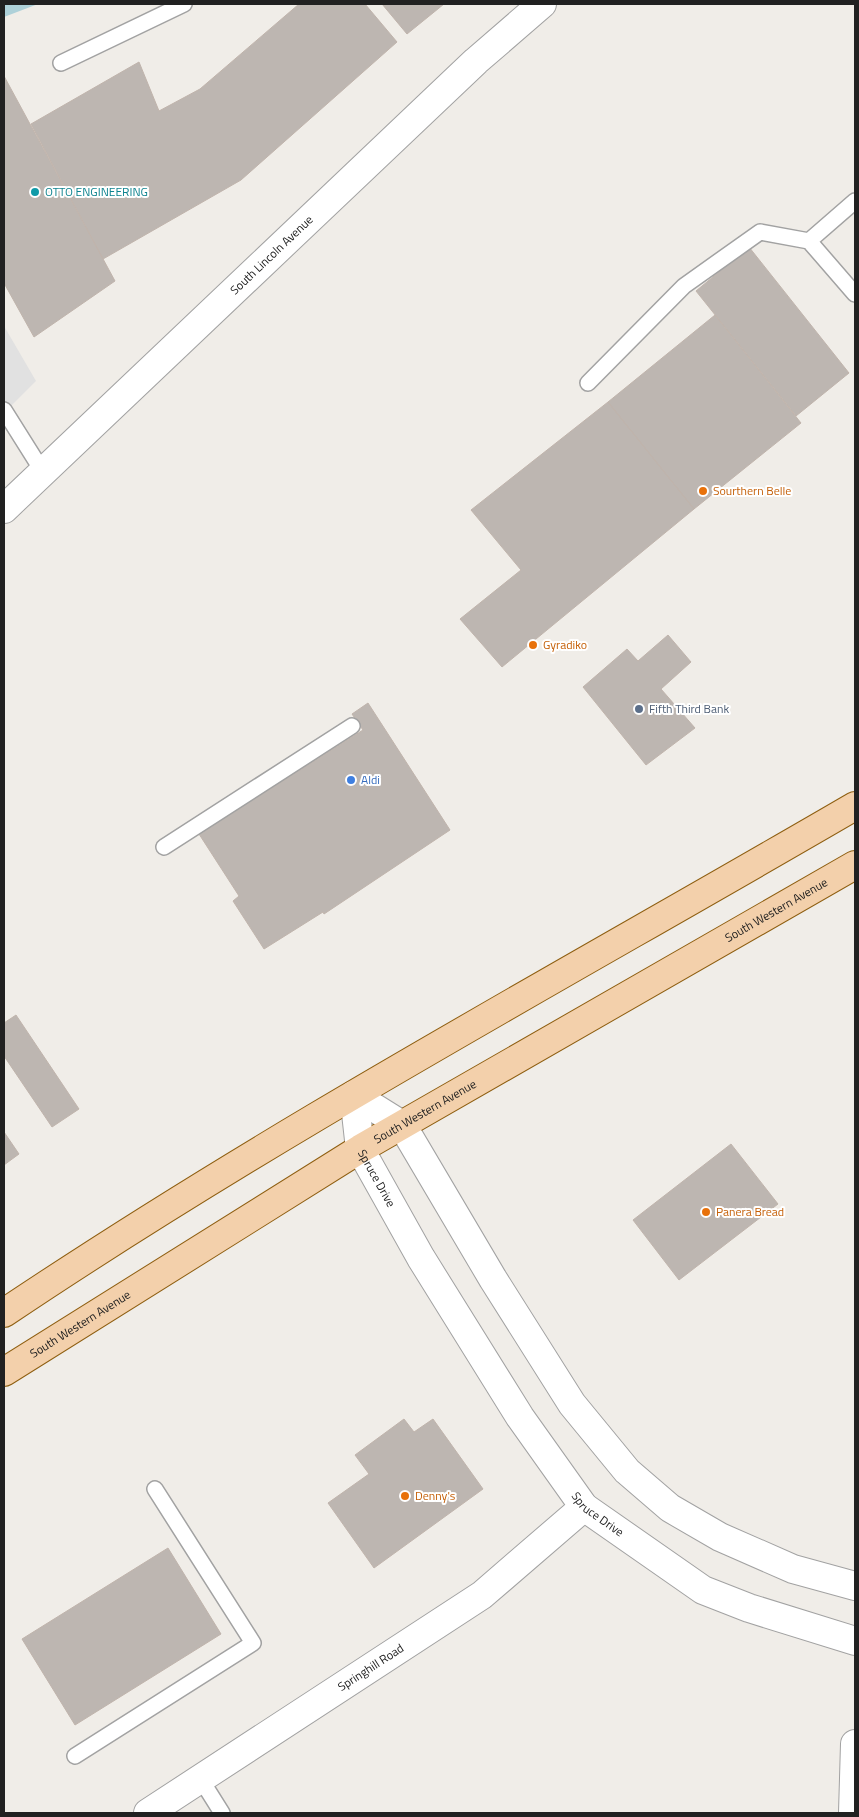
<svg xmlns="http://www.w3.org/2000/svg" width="859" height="1817" font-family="'Titillium Web',sans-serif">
  <rect width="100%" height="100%" fill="#f0ede8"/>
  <path fill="#e1e1e1" d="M4,326L36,381L4,413Z"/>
  <path fill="#aed1d9" d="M4,4H38L4,17Z"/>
  <path fill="#bdb6b1" stroke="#c0b4ac" d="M299,4H365L397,42L241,180L103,259L31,124L139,62L159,111L200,89Z
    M382,4H444L407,34Z
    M4,76L115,281L34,337L4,283Z
    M749,247L849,373L796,416L696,291Z
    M715,315L801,423L694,509L608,402Z
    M608,402L694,509L502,667L460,619L521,570L471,510Z
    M668,635L691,662L661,689L695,728L646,765L583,687L627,649L638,661Z
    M368,703L450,830L324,914L323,912L264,949L233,901L239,896L199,834L363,730L352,714Z
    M16,1015L79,1109L52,1127L4,1056V1023Z
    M4,1132L19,1154L4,1165Z
    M731,1144L778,1204L679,1280L633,1220Z
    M404,1419L414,1432L433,1419L483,1489L374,1568L328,1503L369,1474L355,1455Z
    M168,1548L221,1634L75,1725L22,1639Z"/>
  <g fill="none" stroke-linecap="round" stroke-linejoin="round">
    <defs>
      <path id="lane" d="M61,63L184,4
        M855,201L809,241L855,294
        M588,383L684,286L760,232L809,241
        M4,410L43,472
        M164,847L352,726
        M75,1756L253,1643L155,1489
        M200,1778L222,1813"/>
      <g id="street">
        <path id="s1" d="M4,509L476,61L542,4"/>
        <path id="s2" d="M354,1095L360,1149L421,1258L520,1417L584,1507L703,1590L749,1608L855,1641"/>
        <path d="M354,1095L402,1125L493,1279L572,1404L627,1471L670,1508L720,1537L793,1569L855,1586"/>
        <path id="s3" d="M148,1813L482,1595L584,1507"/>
        <path d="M853,1813L855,1744"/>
      </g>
      <g id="primary">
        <path d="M4,1313C278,1129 570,972 855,806"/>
        <path id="s4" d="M4,1372L360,1149L855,865"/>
      </g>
    </defs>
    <use href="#lane" stroke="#a2a2a2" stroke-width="18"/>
    <use href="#street" stroke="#a2a2a2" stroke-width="30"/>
    <use href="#primary" stroke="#8e5e10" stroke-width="30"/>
    <use href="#lane" stroke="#fff" stroke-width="15"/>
    <use href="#street" stroke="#fff" stroke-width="28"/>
    <use href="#primary" stroke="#f3d0ab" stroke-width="28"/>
  </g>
  <circle fill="#0f9aa8" stroke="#fff" stroke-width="2" cx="35" cy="192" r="5"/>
  <g fill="#e8710a" stroke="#fff" stroke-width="2">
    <circle cx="703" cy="491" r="5"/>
    <circle cx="533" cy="645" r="5"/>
    <circle cx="706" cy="1212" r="5"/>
    <circle cx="405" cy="1496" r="5"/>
  </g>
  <circle fill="#5c6f8a" stroke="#fff" stroke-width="2" cx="639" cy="709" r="5"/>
  <circle fill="#3f7fe0" stroke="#fff" stroke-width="2" cx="351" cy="780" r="5"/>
  <g text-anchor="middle" stroke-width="4" stroke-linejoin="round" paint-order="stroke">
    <g font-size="12" fill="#0d838f" stroke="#fff" text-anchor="start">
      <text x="45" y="196">OTTO ENGINEERING</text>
    </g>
    <g font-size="12" fill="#212121" stroke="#fff">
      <text dy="4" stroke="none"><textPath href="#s1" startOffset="369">South Lincoln Avenue</textPath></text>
      <text dy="4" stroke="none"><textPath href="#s4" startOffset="900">South Western Avenue</textPath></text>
      <text dy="4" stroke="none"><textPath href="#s4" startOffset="495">South Western Avenue</textPath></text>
      <text dy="4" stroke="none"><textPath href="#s2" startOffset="88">Spruce Drive</textPath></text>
      <text dy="4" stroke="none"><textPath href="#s4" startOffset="90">South Western Avenue</textPath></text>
      <text dy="4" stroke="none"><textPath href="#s2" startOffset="492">Spruce Drive</textPath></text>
      <text dy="4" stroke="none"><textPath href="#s3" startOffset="266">Springhill Road</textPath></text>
    </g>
    <g font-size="12" fill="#c56008" stroke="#fff" text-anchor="start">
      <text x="713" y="495">Sourthern Belle</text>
      <text x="543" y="649">Gyradiko</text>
      <text x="716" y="1216">Panera Bread</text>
      <text x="415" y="1500">Denny's</text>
    </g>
    <g font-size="12" fill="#4e5e75" stroke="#fff" text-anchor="start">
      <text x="649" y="713">Fifth Third Bank</text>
    </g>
    <g font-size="12" fill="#366cbe" stroke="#fff" text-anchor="start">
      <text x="361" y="784">Aldi</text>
    </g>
  </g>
  <rect width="859" height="1817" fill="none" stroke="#212121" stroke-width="10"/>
</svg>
